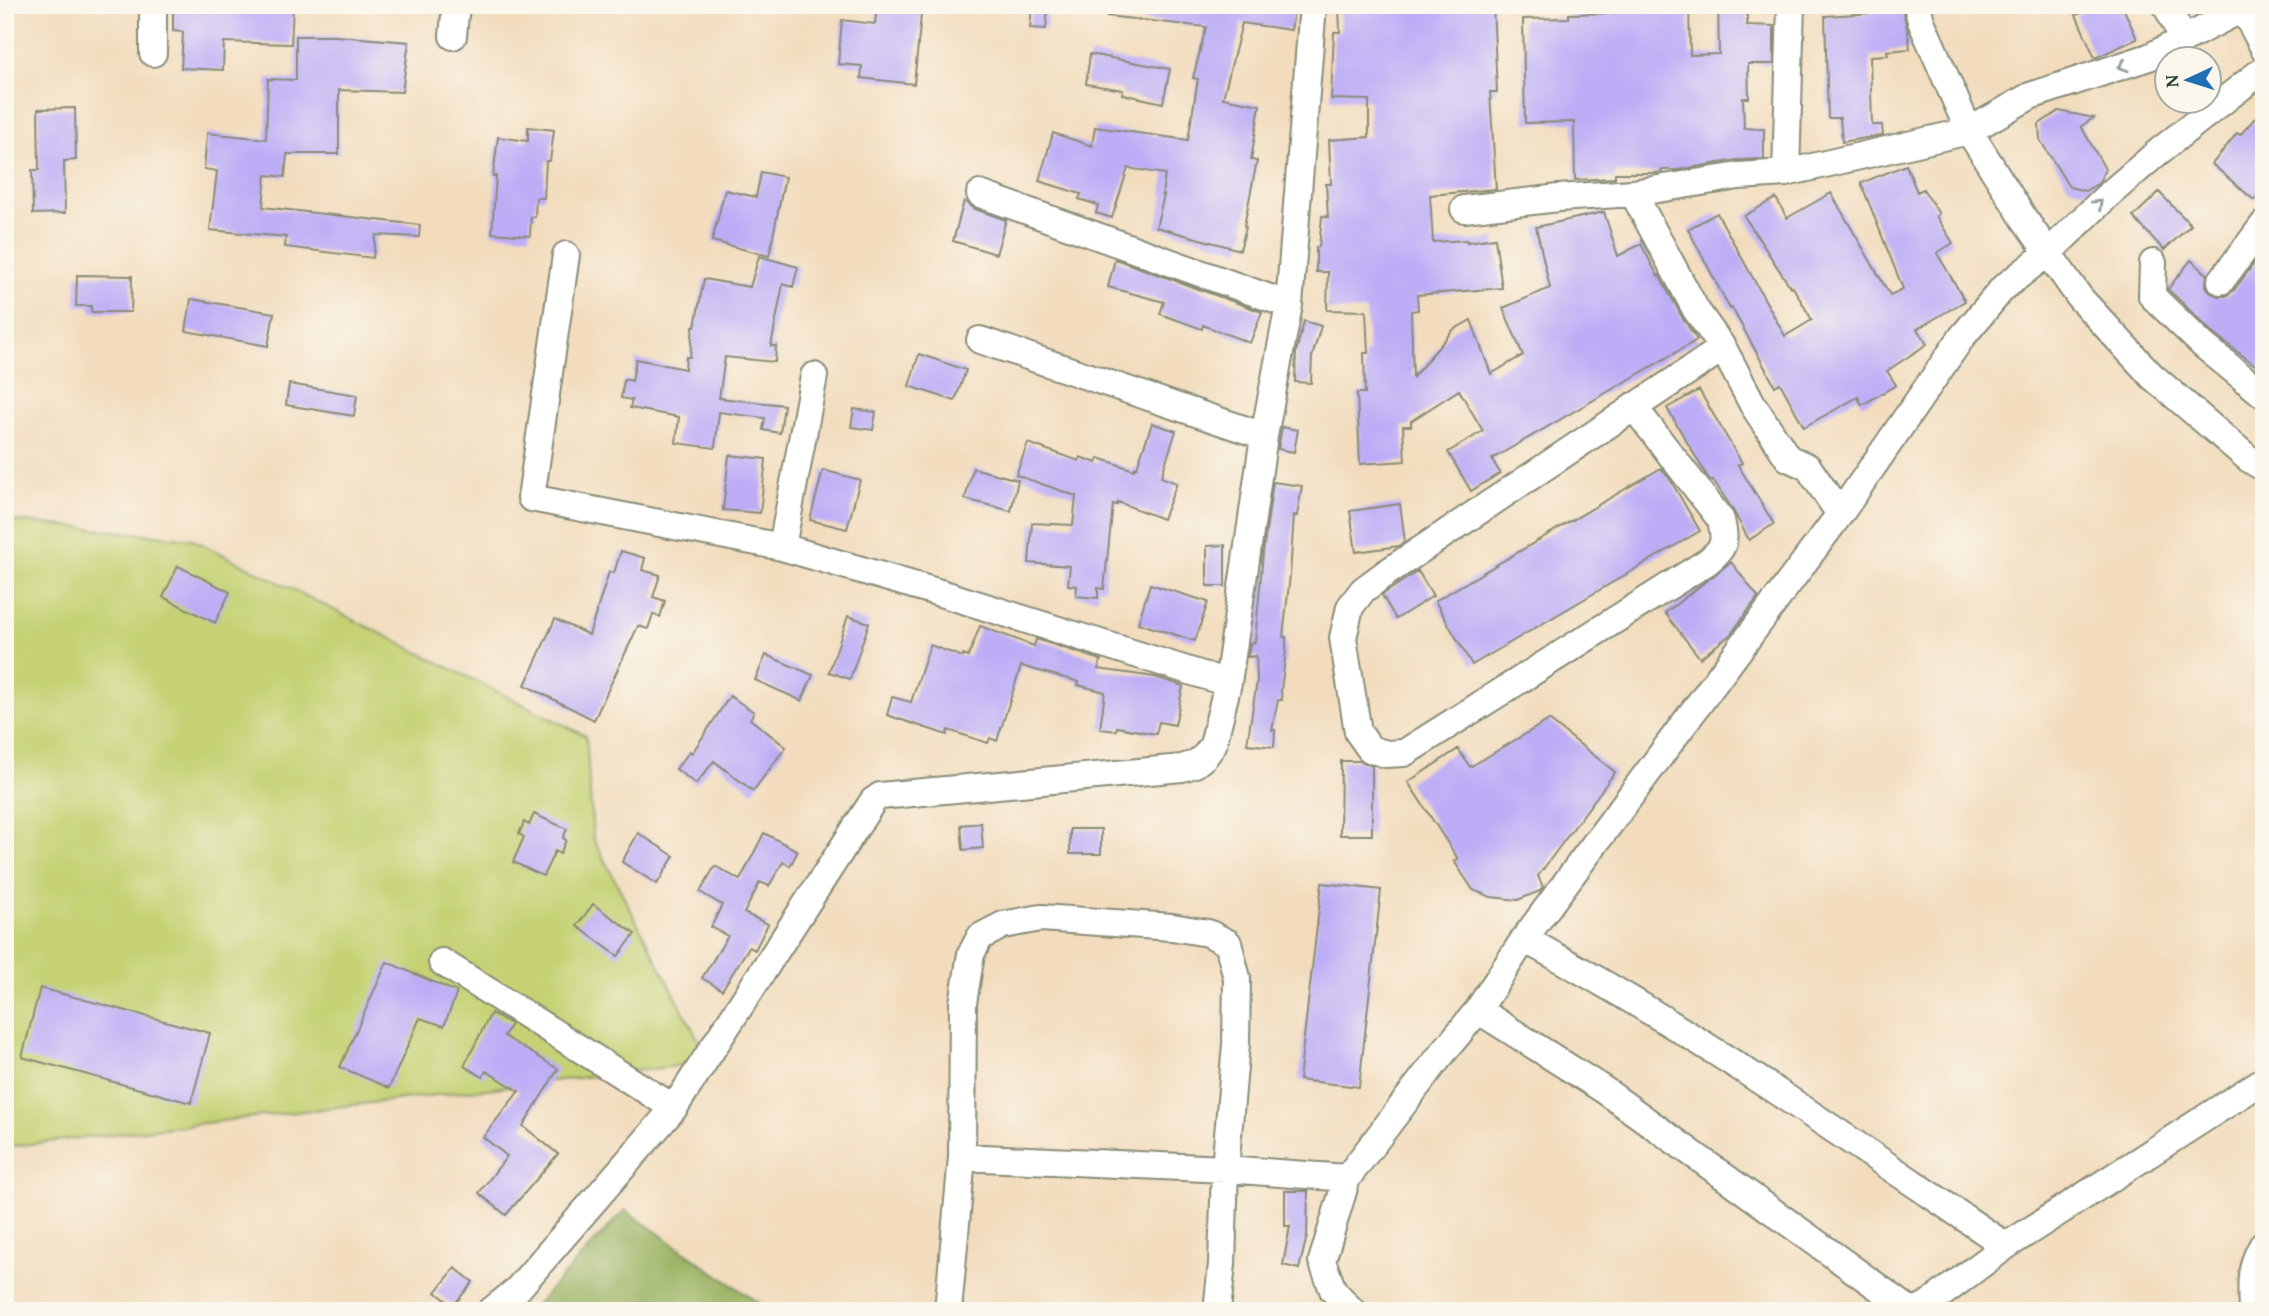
<svg xmlns="http://www.w3.org/2000/svg" width="2269" height="1316" font-family="'Gentium Book Plus',serif">
  <rect width="100%" height="100%" fill="#fbf7ec"/>
  <filter id="ink" filterUnits="userSpaceOnUse"><feTurbulence type="fractalNoise" baseFrequency=".0143" numOctaves="2"/><feDisplacementMap in="SourceGraphic" scale="14" xChannelSelector="R" yChannelSelector="G"/><feConvolveMatrix kernelMatrix="1 2 1 2 8 2 1 2 1" color-interpolation-filters="sRGB"/></filter>
  <filter id="wash" filterUnits="userSpaceOnUse"><feTurbulence type="fractalNoise" baseFrequency=".00686" numOctaves="4" result="noise"/><feDisplacementMap in="SourceGraphic" scale="28" xChannelSelector="R" yChannelSelector="G"/><feGaussianBlur stdDeviation="1.57" result="paint"/><feColorMatrix in="noise" values="0 0 0 0 0 0 0 0 0 0 0 0 0 0 0 0 0 1.4 0 .05"/><feComposite in="paint" operator="in"/></filter>
  <g filter="url(#wash)">
    <rect width="100%" height="100%" fill="#f2dcbd"/>
    <path fill="#c5d173" stroke="#728754" stroke-width="2" d="M5,520L192,539L586,736L593,838L710,1062L5,1147Z"/>
    <path fill="#9cb365" stroke="#5e784c" stroke-width="2" d="M625,1210L770,1311H530Z"/>
    <g id="blocks">
      <path fill="#bdadf6" d="M173,5L293,7L291,44L224,42L223,70L181,68L183,32L173,31Z
        M877,5H922L914,84L861,78L862,66L838,64L842,20L875,24Z
        M1032,5H1048L1046,29L1030,28Z
        M1108,5H1295L1291,30L1242,23L1223,98L1260,105L1251,160L1257,161L1244,226L1246,227L1240,250L1156,227L1164,195H1162L1165,174L1128,168L1112,218L1096,213L1098,205L1079,199L1081,194L1039,181L1053,133L1092,146L1095,127L1188,140L1198,79L1193,78L1206,27L1107,16Z
        M1339,5H1493L1497,92H1490L1496,189L1430,195L1433,242L1467,240V242L1495,238L1502,288L1417,295L1418,310L1411,311L1413,377L1453,330L1471,320L1491,374L1523,355L1503,308L1550,288L1536,227L1604,212L1618,256L1641,244L1658,276L1659,275L1682,317L1697,340L1492,459L1500,473L1471,491L1448,452L1483,431L1459,390L1411,421V426H1403L1405,461L1360,464L1357,393H1365L1364,353H1368L1366,311L1327,310L1328,272H1316V247H1319L1322,216L1328,217L1326,184H1331L1329,140L1369,137V100L1331,99L1334,32H1340Z
        M1718,5H1747V25L1774,26V64H1748L1749,98H1743L1744,128L1764,129V159L1737,160L1677,170H1662V172L1656,173H1615V178L1575,180L1574,122L1525,123L1523,19L1569,18V14L1615,13V11L1662,10V7H1689L1690,55L1719,54Z
        M2098,5H2122L2137,39L2095,58L2076,15Z
        M1902,7L1908,32L1910,49L1887,51L1888,55L1870,56L1872,125H1882L1883,135L1842,142L1840,118H1828L1825,16L1873,13V10Z
        M296,36H336L409,42L402,92L339,90V154H287L285,177L266,175L263,207L420,225L419,237L376,235L373,258L285,247L286,237L210,230L217,171L204,169L207,133L266,139L268,79L296,80Z
        M1090,54L1170,69L1163,103L1122,94L1123,90L1086,84Z
        M75,108L76,160L64,161L65,213L33,214L32,170H39L38,109Z
        M2264,108V189L2254,200L2212,164L2237,133L2240,135Z
        M2059,111L2094,118L2081,126L2105,169L2099,183L2085,191L2069,187L2040,140L2039,124Z
        M528,127L554,130L550,161H546L544,198H536L535,217H531L530,236L492,233L496,176H493L498,137L528,141Z
        M1906,165L1917,192L1923,189L1939,214L1936,216L1953,243L1937,253L1965,301L1917,329L1927,344L1887,371L1896,385L1862,405L1858,397L1804,427L1780,383L1775,386L1732,308L1730,309L1688,229L1717,213L1785,336L1812,320L1793,287L1791,288L1744,216L1776,198L1787,218L1831,193L1890,295L1903,289L1861,183Z
        M761,172L785,177L769,256L712,241L725,190L756,197Z
        M2159,192L2191,225L2164,250L2133,217Z
        M964,201L975,209L1006,220L996,254L953,241Z
        M2264,250V372L2213,333L2168,289L2191,260L2207,274L2206,286L2211,293L2218,296H2226L2234,290Z
        M759,256L798,267L793,287L783,284L771,346H776L775,362L725,357L719,398L784,405L780,433L763,430L765,418L719,412L715,448L676,443L679,417L630,408L632,400L621,398L624,379L632,381L636,359L685,369L686,357H690L693,326H695L704,279L750,287Z
        M1115,259L1262,312L1250,343L1203,325L1202,329L1160,314L1164,302L1108,287Z
        M77,275L132,276L131,312H91V306H76Z
        M191,299L274,313L268,346L186,331Z
        M1304,321L1321,326L1312,357L1311,383L1295,382L1296,352Z
        M919,354L966,370L955,401L909,386Z
        M289,384L357,395L354,416L286,405Z
        M1699,390L1742,463L1738,465L1774,524L1749,540L1733,510L1713,480L1711,481L1707,476L1667,408Z
        M854,409L876,412L873,430L851,427Z
        M1152,423L1176,431L1161,477L1177,483L1163,519L1118,502L1117,505L1113,504L1104,589L1098,588V598L1076,596L1077,586L1068,585L1070,566L1029,563L1032,523L1073,525L1076,496L1016,475L1028,443L1079,461L1080,457L1097,463L1099,458L1134,470L1135,467H1137Z
        M1282,427L1298,430L1294,452L1278,449Z
        M729,455L766,459L760,513L723,510Z
        M973,468L1018,480L1011,511L965,499Z
        M1661,468L1671,481L1700,531L1472,665L1435,601Z
        M823,470L860,480L847,529L810,520Z
        M1273,482L1302,486L1297,516L1294,515L1290,575L1283,637H1286V650L1281,691L1282,700H1278L1272,730H1275L1274,747L1247,744L1257,681L1256,656L1248,657L1250,643L1255,642L1263,553Z
        M1400,504L1405,541L1399,546L1356,552L1350,511Z
        M1225,545V586H1207V546Z
        M621,551L645,558L642,570L660,575L653,597L665,601L660,617L653,614L648,629L638,626L594,720L525,685L555,619L589,635L609,572L614,573Z
        M1731,562L1758,597L1730,635L1700,658L1665,613Z
        M178,566L230,592L215,623L163,597Z
        M1418,571L1433,596L1396,619L1382,595Z
        M1150,584L1208,602L1195,641L1138,623Z
        M848,616L869,623L850,679L829,672Z
        M980,626L1034,646L1036,639L1101,660L1098,669L1155,677L1183,686L1175,725L1159,722L1156,734L1117,727L1116,731L1100,729L1105,692L1078,685L1079,682L1021,666L997,741L990,738L988,743L948,730L947,735L887,715L892,697L911,702L930,645L963,657V655L968,657Z
        M766,655L813,675L802,701L755,680Z
        M730,696L754,712L750,719L786,747L753,791L714,761L696,784L676,769L690,751L692,753Z
        M1549,720L1615,772L1538,876L1543,887L1540,891L1518,900L1491,897L1473,890L1454,861L1458,859L1408,782L1458,749L1470,767Z
        M1341,761H1361L1372,766V835H1340Z
        M534,814L567,829L563,838L566,840L560,854L555,851L543,876L513,862L524,837L519,834L524,822L529,825Z
        M981,823L983,848L963,850L961,825Z
        M1070,829H1101V854H1070Z
        M638,833L674,856L657,884L622,862Z
        M764,833L798,851L790,866L783,862L769,886L760,882L744,913L768,924L755,950L749,947L722,990L702,978L728,936L711,927L722,905L700,892L715,866L740,880Z
        M1322,883L1381,890L1359,1087L1299,1080Z
        M593,904L635,934L618,956L577,926Z
        M387,962L457,992L444,1026L420,1018L389,1088L340,1067Z
        M40,988L210,1033L191,1103L22,1057Z
        M491,1013L511,1024L504,1036L558,1069L523,1126L558,1154L506,1215L479,1193L507,1156L483,1137L519,1091L486,1071L483,1077L464,1066Z
        M1285,1191H1308L1307,1236L1299,1269L1283,1265L1290,1226H1285Z
        M455,1268L473,1282L453,1306L436,1292Z"/>
    </g>
  </g>
  <g filter="url(#ink)">
    <use href="#blocks" fill-opacity="0" stroke="#888c78" stroke-width="2"/>
    <g fill="none" stroke-linecap="round" stroke-linejoin="round">
      <defs>
        <path id="minor" d="M153,5V53
          M1917,5L1921,21L1969,131L2025,220L2080,298L2152,376L2249,459L2264,468
          M2166,5L2184,40
          M2241,5L2264,48
          M453,36L456,5
          M1786,173L1791,5
          M1633,193L1696,310L1723,348L1753,405L1788,458L1808,467L1840,514
          M980,194L1289,305
          M1464,209L1559,198L1633,193L1739,176L1786,173L1969,131L2030,96L2149,57L2250,5
          M566,255L531,498L782,547L947,595L1228,683
          M2153,263L2152,296L2203,345L2264,395
          M2221,281L2264,224
          M980,340L1264,436
          M1633,406L1721,520C1726,543 1725,547 1707,562L1404,753L1386,754L1370,749L1358,732L1343,638L1350,607L1363,590L1386,573L1723,348
          M782,547L814,376
          M1524,939C1692,1029 1849,1140 2006,1246
          M442,962L674,1108
          M1478,1010L1524,939L1840,514L1962,337L2003,288L2049,252L2106,197L2157,153L2264,69
          M962,1157L1225,1169L1347,1178
          M491,1311L516,1291L674,1108L873,801L880,796L1182,768L1195,764L1205,756L1213,745L1228,683L1264,436L1289,305L1313,5
          M948,1311L962,1157L963,1003L971,954L980,937L1003,925L1041,918L1172,927L1208,933L1228,943L1237,978L1236,1044L1225,1169L1222,1264L1217,1311
          M1352,1311L1333,1290L1322,1261L1347,1178L1437,1060L1478,1010L1604,1090L1911,1311
          M1919,1311L2006,1246L2264,1080
          M2252,1311C2251,1283 2249,1267 2264,1243"/>
      </defs>
      <use href="#minor" stroke="#888c78" stroke-width="30"/>
      <use href="#minor" stroke="#fff" stroke-width="26"/>
    </g>
    <defs><path id="oneway-chevron" d="M-2-3.5L2.5 0L-2 3.5" fill="none" stroke-width="1.6" stroke-linecap="round" stroke-linejoin="round" transform="scale(1.75)"/></defs>
    <g stroke="#8f9e9a">
      <use href="#oneway-chevron" transform="translate(2123 66) rotate(162)"/>
      <use href="#oneway-chevron" transform="translate(2098 204) rotate(-44)"/>
    </g>
  </g>
  <rect width="2269" height="1316" fill="none" stroke="#fbf7ec" stroke-width="28"/>
  <g transform="translate(2188 80) rotate(266)"><circle r="33" fill="#fbf7ec" stroke="#a3ada2" stroke-width="2"/>
  <path d="M0-5L12 26L0 18L-12 26Z" fill="#1f6fb2"/>
  <text y="-10" font-size="19" font-weight="bold" text-anchor="middle" fill="#1f3d34">N</text>
  </g>
</svg>
